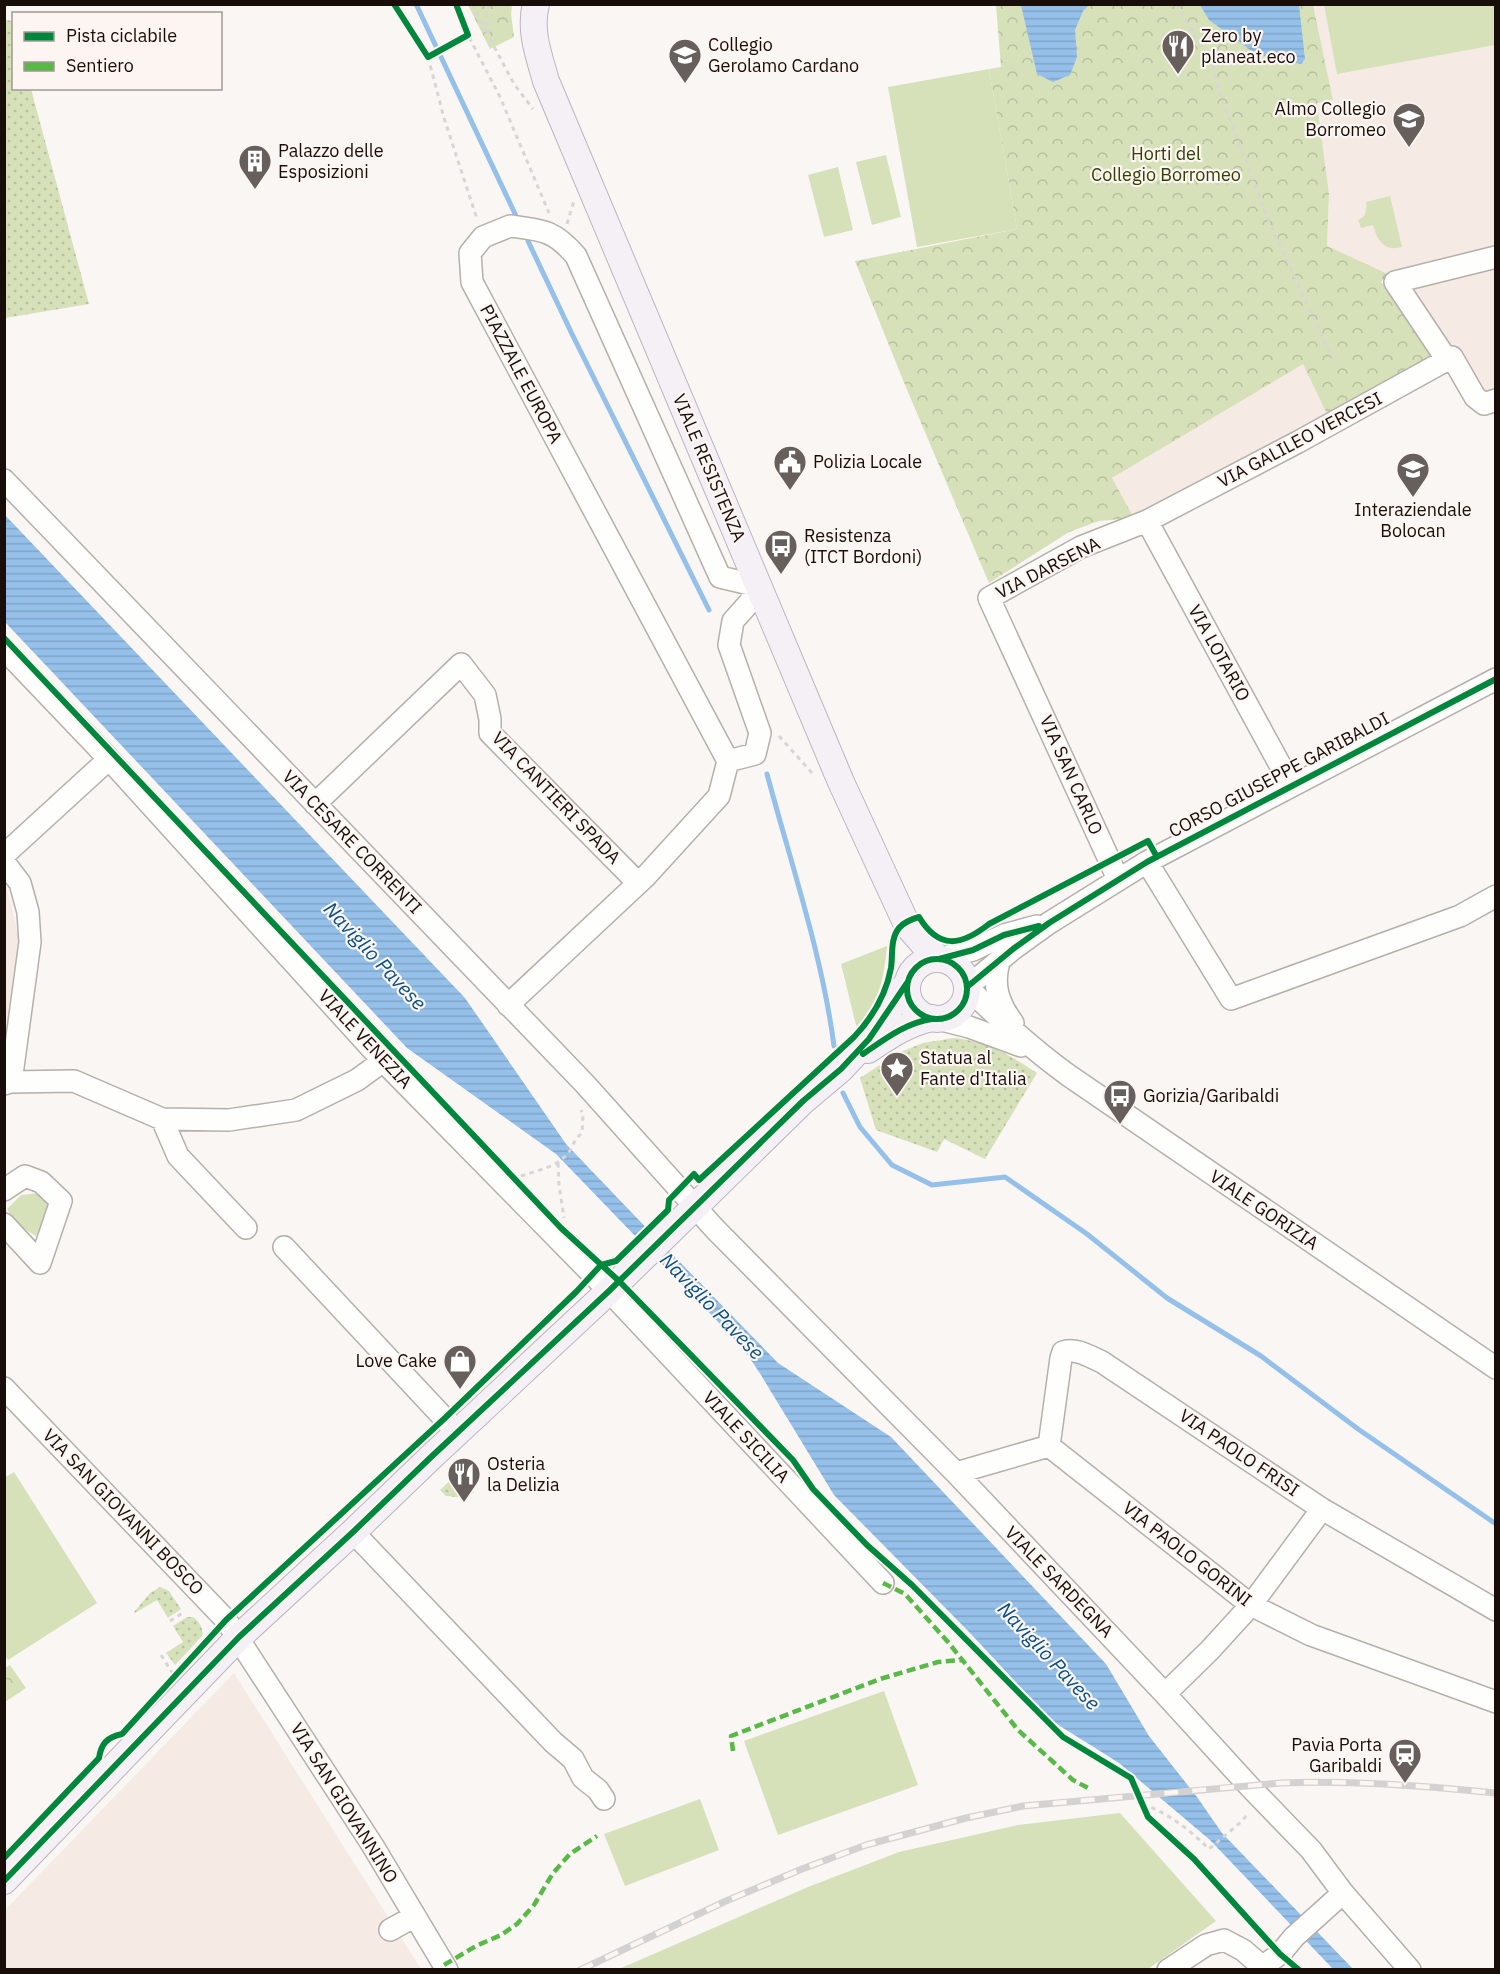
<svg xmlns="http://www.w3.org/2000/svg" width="1500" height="1974" font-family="'IBM Plex Sans',sans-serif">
  <defs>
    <pattern id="park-crowns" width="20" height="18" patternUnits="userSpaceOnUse" patternTransform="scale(1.5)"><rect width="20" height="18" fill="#d6e1ba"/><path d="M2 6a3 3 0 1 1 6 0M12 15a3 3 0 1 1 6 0" fill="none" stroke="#b7c09e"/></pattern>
    <pattern id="garden-dots" width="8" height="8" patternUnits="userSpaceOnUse" patternTransform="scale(1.5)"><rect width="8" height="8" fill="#d6e1ba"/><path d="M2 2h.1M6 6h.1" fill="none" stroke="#b7c09e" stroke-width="1.8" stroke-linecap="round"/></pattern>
    <pattern id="water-rules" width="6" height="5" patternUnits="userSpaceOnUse" patternTransform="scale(1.5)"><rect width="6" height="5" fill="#95c0e9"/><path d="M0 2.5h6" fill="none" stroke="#80a4c6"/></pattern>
  </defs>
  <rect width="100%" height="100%" fill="#f9f6f4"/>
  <path fill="#f5eae4" d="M1313,5H1495V250L1391,275L1327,247L1329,194L1317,102L1333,100Z
    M1495,265V394L1483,399L1403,286Z
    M1303,363L1328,416L1134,518L1112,478Z
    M5,880L21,946L5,1042Z
    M234,1673L421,1969H5L4,1911Z"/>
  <path fill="#d6e1ba" d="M1324,5H1495V45L1337,74Z
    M989,69L1017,229L917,247L888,87Z
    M886,155L901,217L872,225L856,162Z
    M838,167L853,230L824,237L808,175Z
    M1390,196L1402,247C1384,252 1377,240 1373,225L1361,228L1358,220C1366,218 1367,209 1366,202Z
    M887,946C884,979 879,1003 857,1029L841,964Z
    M40,1193L52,1204L36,1236L18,1225L7,1209L21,1195Z
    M14,1472L97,1603L8,1660L4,1655V1478Z
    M884,1691L918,1785L778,1835L744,1741Z
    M700,1799L719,1850L625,1886L604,1834Z
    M1120,1813L1216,1921L1148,1969H619L808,1887L899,1852L1018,1825Z"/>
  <path fill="url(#park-crowns)" d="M468,5H512L511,14L514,37L490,49Z
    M996,5H1313L1333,100L1317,103L1329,194L1327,246L1388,274L1381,282L1430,337L1442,355L1328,416L1303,364L1112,478L1134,518L1099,521L1069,532L989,583L905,385L855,261L1017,229L989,69L1001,67Z
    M10,1665L26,1688L5,1702V1668Z"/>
  <path fill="url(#garden-dots)" d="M5,20L13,21V23L14,88L31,89L89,304L5,318Z
    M954,1038C989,1042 1008,1054 1037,1073L985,1159L944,1139L937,1152L876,1130L860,1078L898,1053L923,1043Z
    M456,1475L474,1492L467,1498L446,1496L440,1490Z
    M160,1587L169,1591L181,1609L168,1618L157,1600L135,1613L134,1612L150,1593Z
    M187,1617H193C199,1622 204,1628 202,1636L175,1665L166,1653L183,1642L173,1626Z"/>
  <path fill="url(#water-rules)" d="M1021,5H1089L1083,11L1075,30L1077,57L1070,75L1053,82L1037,74Z
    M1200,5H1299L1305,59L1301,64L1256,54L1209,20Z
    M4,514L465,998L566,1144L633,1214L778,1363L891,1437L1106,1664L1149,1736L1197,1797L1222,1833L1353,1969H1333L1210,1840L1119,1763L1052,1721L971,1634L834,1495L761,1375L743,1348L721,1325L556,1154L407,1048L5,622Z"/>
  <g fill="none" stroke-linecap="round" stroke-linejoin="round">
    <path stroke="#95c0e9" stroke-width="5" d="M416,4L517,218
      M528,241L572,334L709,610
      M767,774C791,864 822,954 834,1046
      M843,1093L860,1127L892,1165L932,1185L1005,1177L1087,1234L1167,1298L1261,1356L1358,1429L1496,1524"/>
    <defs>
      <path id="minor" d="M510,226C542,230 554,230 576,256L720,577L758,586L750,602L733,621L729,645L760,733L755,754L728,761L472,282L470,253L483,237Z
        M1447,360L1395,282L1496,257
        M4,480L585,1084L714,1228L956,1473L1165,1694L1250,1787L1311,1850L1343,1893L1410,1970
        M1147,521L1291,785
        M4,649L109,759L383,1061L609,1291L883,1583
        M1496,679L1147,862L1049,923L1013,949L967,987C999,1019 1031,1048 1068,1075L1496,1368
        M315,804L461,664L485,695L490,719V733L638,883
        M4,855L109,759
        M4,862L20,883L28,912L30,942L11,1082L4,1084
        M1147,862L1231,999L1460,916L1496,896
        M1118,879L989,598L1081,547L1147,521L1298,442L1452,357L1475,397L1484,404L1496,400
        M939,959L973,950L1004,935L1037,926
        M999,962C992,986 999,1004 1013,1023
        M508,1005L646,876L719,796L728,761
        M938,1019L969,1027L1021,1046
        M11,1082L74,1081L162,1119L229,1120L296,1110L357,1080L383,1061
        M162,1119L178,1156L246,1228
        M4,1190L25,1176L41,1182L61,1201L40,1263L4,1224
        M284,1247L458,1433
        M4,1388L226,1620L373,1846L447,1970
        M1049,1446L1061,1358L1063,1352C1075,1347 1091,1357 1102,1362L1322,1509L1496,1610
        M1049,1446L1251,1605L1311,1635L1496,1702
        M956,1473L1049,1446
        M353,1532L553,1742L573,1759L583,1778L598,1790L604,1799
        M1165,1694L1210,1650L1251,1605L1322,1509
        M390,1930L415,1916
        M1263,1966L1280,1954L1294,1937L1343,1893
        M1168,1970L1206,1945L1224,1940L1243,1950L1266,1970"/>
      <path id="major" d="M536,4C529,30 539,56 546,81L841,782L907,925L927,948L939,959
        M907 989a30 30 0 1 1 60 0a30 30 0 1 1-60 0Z
        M868,1050C889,1036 908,1023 932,1018
        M4,1881L239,1637L353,1532L430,1458L609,1291L803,1101L841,1069L869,1039L907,983"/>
    </defs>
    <use href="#minor" stroke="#b6afab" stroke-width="24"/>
    <use href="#major" stroke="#bcb4be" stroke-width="28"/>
    <path stroke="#d7d6d5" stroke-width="3" stroke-dasharray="4.5 4.5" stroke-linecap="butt" d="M394,4L428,57L444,118L477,219
      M456,4L468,35L500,97L549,213
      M472,4L488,35
      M490,4L486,17L489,37L514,84L533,109
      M1176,4L1213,66L1219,91L1268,219L1333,360
      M428,57L468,35
      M567,224L574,201
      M779,736L813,774
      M558,1163L559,1185L564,1218
      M521,1176C539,1170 561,1166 571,1149C576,1140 573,1141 582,1133L583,1115L581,1110
      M170,1621L184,1612
      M161,1655L173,1674
      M1143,1804C1168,1813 1190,1830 1209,1849L1241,1822L1248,1814"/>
    <use href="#minor" stroke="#fefefd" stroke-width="21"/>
    <use href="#major" stroke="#f4f0f6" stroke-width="26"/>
    <defs>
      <path id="rail" d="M580,1970L726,1901L802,1869L866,1845L966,1818L1023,1806L1280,1783C1352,1780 1424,1786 1496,1793"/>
    </defs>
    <use href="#rail" stroke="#d4d2d1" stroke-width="7"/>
    <use href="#rail" stroke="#fcf5f1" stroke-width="4.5" stroke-dasharray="14" stroke-linecap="butt"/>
    <path stroke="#58b947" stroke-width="4.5" stroke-dasharray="9 4.5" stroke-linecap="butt" d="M883,1583L905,1594L948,1642L1018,1730L1073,1780L1088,1788
      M733,1751L731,1736L880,1679L938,1662L962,1660
      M444,1965L476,1946L501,1935L517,1924L534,1905L553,1873L570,1854L597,1836"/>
    <defs>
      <path id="cycleway" d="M394,4L428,57L468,35L456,4
        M4,638L561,1228L619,1281L793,1460L813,1489L867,1545L912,1585L1063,1737L1131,1778L1148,1817L1194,1859L1280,1954L1299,1970
        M907 989a30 30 0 1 1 60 0a30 30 0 1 1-60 0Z
        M939,959L973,950L1004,935L1039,926
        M967,987L1013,949L1049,923L1147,862L1496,679
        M863,1054C885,1039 905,1023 932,1019
        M4,1858L99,1758C101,1744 107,1737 122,1734L226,1620L445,1418L577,1291L601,1265L616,1261L668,1210L669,1200L694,1174L699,1180L854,1037C872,1018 886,995 891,968C893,955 890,939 899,928C904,922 912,919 919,917C939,950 961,946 989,924L1148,841L1157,857
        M4,1881L239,1637L353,1532L430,1458L609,1291L803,1101L841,1069L869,1039L907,983"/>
    </defs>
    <use href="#cycleway" stroke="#fcf5f1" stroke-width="10"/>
    <use href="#cycleway" stroke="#00873e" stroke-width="6"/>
  </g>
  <defs>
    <symbol id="restaurant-pin" viewBox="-11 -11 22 30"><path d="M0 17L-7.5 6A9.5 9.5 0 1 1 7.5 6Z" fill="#675f5b" stroke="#fcf5f1"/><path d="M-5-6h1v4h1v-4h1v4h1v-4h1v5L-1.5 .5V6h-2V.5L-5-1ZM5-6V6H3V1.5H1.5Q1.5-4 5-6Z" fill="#fff"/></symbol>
    <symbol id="university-pin" viewBox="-11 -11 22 30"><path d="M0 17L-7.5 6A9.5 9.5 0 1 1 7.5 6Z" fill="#675f5b" stroke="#fcf5f1"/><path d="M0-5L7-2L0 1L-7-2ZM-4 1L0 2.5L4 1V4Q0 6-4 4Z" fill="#fff"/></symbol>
    <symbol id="building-pin" viewBox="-11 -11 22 30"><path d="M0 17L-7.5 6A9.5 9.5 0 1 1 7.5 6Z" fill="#675f5b" stroke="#fcf5f1"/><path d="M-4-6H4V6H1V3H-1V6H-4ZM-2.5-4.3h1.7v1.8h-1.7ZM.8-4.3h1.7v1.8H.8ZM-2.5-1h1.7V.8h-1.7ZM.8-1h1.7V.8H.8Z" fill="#fff"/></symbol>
    <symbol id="civic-pin" viewBox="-11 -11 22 30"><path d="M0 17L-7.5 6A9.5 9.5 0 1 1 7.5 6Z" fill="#675f5b" stroke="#fcf5f1"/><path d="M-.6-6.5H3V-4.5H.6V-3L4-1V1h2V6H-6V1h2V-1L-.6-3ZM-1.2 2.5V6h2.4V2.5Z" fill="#fff"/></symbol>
    <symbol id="school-pin" viewBox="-11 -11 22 30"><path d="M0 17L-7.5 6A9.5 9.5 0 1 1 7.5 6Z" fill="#675f5b" stroke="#fcf5f1"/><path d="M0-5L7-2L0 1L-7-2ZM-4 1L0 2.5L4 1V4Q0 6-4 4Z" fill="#fff"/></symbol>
    <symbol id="bus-pin" viewBox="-11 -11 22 30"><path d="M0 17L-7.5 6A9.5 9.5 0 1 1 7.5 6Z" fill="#675f5b" stroke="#fcf5f1"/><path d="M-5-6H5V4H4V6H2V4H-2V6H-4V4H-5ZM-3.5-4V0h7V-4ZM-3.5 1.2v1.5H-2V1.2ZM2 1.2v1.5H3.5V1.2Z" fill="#fff"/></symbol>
    <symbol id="sight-pin" viewBox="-11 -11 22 30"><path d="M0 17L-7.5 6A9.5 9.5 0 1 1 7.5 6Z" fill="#675f5b" stroke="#fcf5f1"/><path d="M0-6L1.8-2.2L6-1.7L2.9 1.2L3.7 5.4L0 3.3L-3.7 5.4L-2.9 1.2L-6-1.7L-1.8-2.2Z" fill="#fff"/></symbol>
    <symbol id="shop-pin" viewBox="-11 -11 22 30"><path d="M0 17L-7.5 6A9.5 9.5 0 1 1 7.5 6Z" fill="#675f5b" stroke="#fcf5f1"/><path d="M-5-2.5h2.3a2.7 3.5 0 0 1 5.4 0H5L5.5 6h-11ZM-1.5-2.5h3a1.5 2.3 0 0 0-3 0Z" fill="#fff"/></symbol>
    <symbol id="station-pin" viewBox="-11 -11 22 30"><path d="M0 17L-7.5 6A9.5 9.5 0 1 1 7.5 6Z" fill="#675f5b" stroke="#fcf5f1"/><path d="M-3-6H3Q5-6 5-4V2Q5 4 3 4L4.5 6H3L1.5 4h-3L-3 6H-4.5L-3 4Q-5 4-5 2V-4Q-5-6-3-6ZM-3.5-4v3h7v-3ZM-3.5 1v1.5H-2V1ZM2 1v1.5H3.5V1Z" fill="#fff"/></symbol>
  </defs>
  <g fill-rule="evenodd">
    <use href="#restaurant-pin" x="1159" y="27" width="38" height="52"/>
    <use href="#university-pin" x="666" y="36" width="38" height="52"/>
    <use href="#university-pin" x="1390" y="100" width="38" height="52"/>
    <use href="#building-pin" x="236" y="142" width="38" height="52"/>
    <use href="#civic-pin" x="771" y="443" width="38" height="52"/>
    <use href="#school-pin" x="1394" y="450" width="38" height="52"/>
    <use href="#bus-pin" x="762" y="527" width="38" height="52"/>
    <use href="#sight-pin" x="878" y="1049" width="38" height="52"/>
    <use href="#bus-pin" x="1101" y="1077" width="38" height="52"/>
    <use href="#shop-pin" x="441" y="1342" width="38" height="52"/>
    <use href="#restaurant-pin" x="445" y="1455" width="38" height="52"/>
    <use href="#station-pin" x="1386" y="1736" width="38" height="52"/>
  </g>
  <g text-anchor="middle" stroke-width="4.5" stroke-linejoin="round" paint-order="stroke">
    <g font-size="18" fill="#180d08" stroke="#fcf5f1" text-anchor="start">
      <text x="1201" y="42">Zero by<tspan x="1201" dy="21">planeat.eco</tspan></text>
      <text x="708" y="51">Collegio<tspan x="708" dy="21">Gerolamo Cardano</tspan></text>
      <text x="1386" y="115" text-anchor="end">Almo Collegio<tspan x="1386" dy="21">Borromeo</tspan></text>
      <text x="278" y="157">Palazzo delle<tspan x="278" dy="21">Esposizioni</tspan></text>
      <text x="813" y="468">Polizia Locale</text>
      <text x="1413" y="516" text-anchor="middle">Interaziendale<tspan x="1413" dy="21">Bolocan</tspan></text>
      <text x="804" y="542">Resistenza<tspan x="804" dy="21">(ITCT Bordoni)</tspan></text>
      <text x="920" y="1064">Statua al<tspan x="920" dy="21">Fante d'Italia</tspan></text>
      <text x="1143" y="1102">Gorizia/Garibaldi</text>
      <text x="437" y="1367" text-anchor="end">Love Cake</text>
      <text x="487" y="1470">Osteria<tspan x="487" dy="21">la Delizia</tspan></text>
      <text x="1382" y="1751" text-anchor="end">Pavia Porta<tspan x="1382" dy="21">Garibaldi</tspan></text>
    </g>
    <g font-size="18" fill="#314002" stroke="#fcf5f1">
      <text x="1166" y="160">Horti del<tspan x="1166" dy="21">Collegio Borromeo</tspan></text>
    </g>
    <g font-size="18" fill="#180d08" stroke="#fcf5f1">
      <text transform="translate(521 374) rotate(62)" y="6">PIAZZALE EUROPA</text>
      <text transform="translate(1300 440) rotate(-28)" y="6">VIA GALILEO VERCESI</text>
      <text transform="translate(709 468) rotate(67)" y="6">VIALE RESISTENZA</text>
      <text transform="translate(1048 568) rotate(-27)" y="6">VIA DARSENA</text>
      <text transform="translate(1219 653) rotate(61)" y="6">VIA LOTARIO</text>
      <text transform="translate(1071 775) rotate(66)" y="6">VIA SAN CARLO</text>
      <text transform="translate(1279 775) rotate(-28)" y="6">CORSO GIUSEPPE GARIBALDI</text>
      <text transform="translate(556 798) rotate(46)" y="6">VIA CANTIERI SPADA</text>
      <text transform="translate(352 842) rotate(46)" y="6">VIA CESARE CORRENTI</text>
      <text transform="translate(365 1039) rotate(47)" y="6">VIALE VENEZIA</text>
      <text transform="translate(1264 1210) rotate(34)" y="6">VIALE GORIZIA</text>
      <text transform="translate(746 1437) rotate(47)" y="6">VIALE SICILIA</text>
      <text transform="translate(1239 1453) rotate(34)" y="6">VIA PAOLO FRISI</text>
      <text transform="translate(123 1512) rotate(46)" y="6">VIA SAN GIOVANNI BOSCO</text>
      <text transform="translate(1187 1554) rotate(38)" y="6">VIA PAOLO GORINI</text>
      <text transform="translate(1059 1582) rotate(46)" y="6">VIALE SARDEGNA</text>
      <text transform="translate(344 1803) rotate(58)" y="6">VIA SAN GIOVANNINO</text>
    </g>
    <g font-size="20" font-style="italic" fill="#055086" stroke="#fcf5f1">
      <text transform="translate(375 956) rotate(47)" y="7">Naviglio Pavese</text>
      <text transform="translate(712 1306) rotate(46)" y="7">Naviglio Pavese</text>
      <text transform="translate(1049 1656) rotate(47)" y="7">Naviglio Pavese</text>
    </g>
  </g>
  <rect width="1500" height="1974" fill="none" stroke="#180d08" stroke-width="12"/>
  <rect x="12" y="12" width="210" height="78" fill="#fcf5f1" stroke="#a19894" stroke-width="1.5"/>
  <rect x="24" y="32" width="30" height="9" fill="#00873e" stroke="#a19894" stroke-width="1.5"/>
  <text x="66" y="42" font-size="18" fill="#180d08">Pista ciclabile</text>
  <rect x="24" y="62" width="30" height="9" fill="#58b947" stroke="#a19894" stroke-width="1.5"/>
  <text x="66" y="72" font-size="18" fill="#180d08">Sentiero</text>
</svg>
